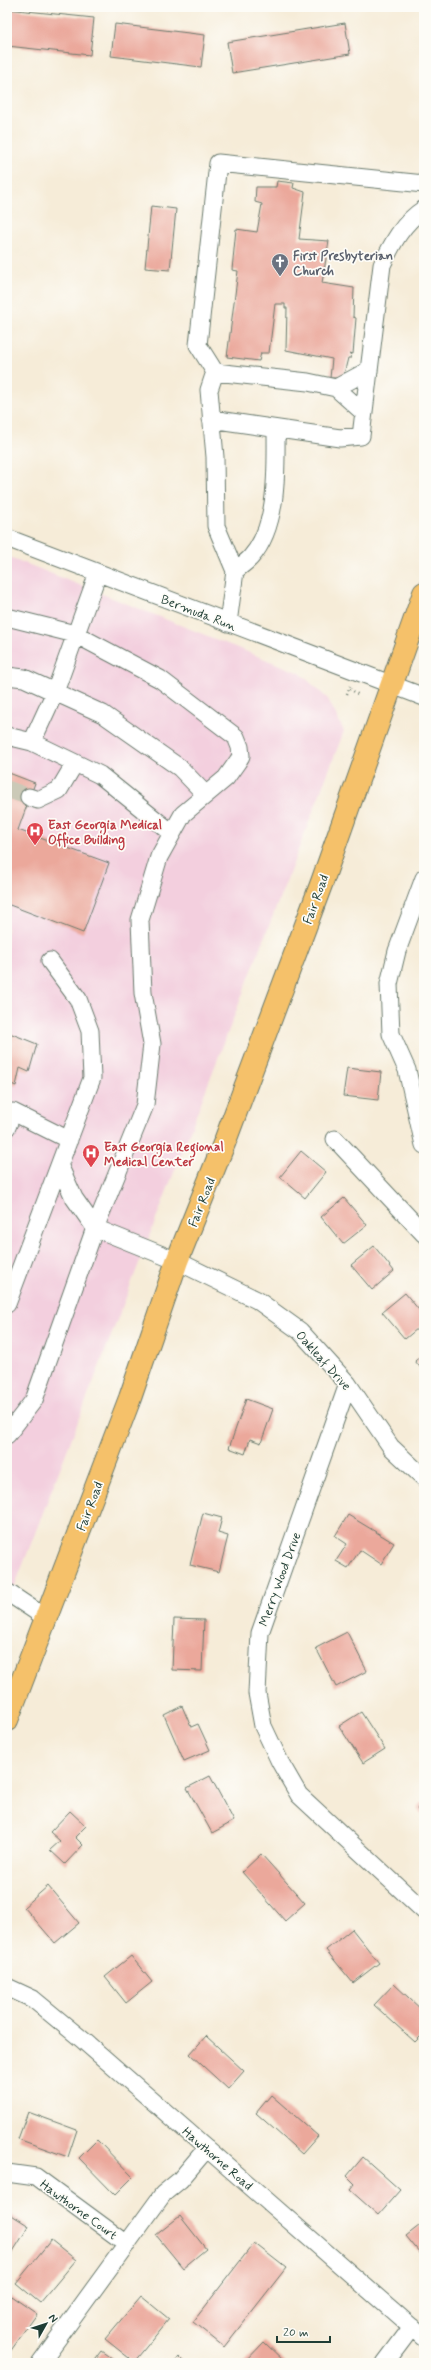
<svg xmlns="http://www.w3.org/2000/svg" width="431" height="2370" font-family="Mynerve,sans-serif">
  <rect width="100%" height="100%" fill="#fdfcf7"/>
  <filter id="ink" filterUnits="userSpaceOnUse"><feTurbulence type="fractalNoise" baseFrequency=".025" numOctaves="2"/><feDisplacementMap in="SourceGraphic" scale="8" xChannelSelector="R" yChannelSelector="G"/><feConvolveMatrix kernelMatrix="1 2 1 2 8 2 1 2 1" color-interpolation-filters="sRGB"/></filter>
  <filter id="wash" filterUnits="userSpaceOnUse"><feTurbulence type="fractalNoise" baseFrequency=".012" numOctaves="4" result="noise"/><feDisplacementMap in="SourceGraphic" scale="16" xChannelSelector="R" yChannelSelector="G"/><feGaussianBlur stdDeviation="0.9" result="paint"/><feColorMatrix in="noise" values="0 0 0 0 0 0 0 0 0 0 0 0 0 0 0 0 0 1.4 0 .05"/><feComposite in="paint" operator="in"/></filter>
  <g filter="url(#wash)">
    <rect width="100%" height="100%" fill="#f6ecd8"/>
    <path fill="#f3cfde" d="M7,556L300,673L328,699L344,731L7,1606Z"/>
    <g id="blocks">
      <path fill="#eba89b" d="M7,9L94,18L90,55L7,46Z
        M345,23L350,54L232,73L227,42Z
        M115,24L205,35L201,67L111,56Z
        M277,181L294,183L293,188L305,192L299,239L329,241L322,283L354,288L353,317L356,318L353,354L350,353L351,358H348L343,378H330L332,359L286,350L287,308H285V304H275L269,353H261L259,361L227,357L238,271L232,270L236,229L257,232L262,204L255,202L256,187H276Z
        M151,206L176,209L170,270L145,268Z
        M9,773L35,783L18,830L109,863L83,933L7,904V778Z
        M7,1032L37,1044L29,1072L20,1068L16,1086L7,1082Z
        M347,1068L381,1072L378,1100L343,1096Z
        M301,1151L326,1172L305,1198L280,1177Z
        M344,1198L367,1225L343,1244L321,1217Z
        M374,1246L394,1271L372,1290L351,1265Z
        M405,1293L424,1316V1323L405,1339L382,1312Z
        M424,1353V1372L415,1361Z
        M246,1399L273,1409L261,1443L250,1439L245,1454L229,1448Z
        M203,1513L222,1518L218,1533L228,1536L219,1572L190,1565Z
        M348,1515L394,1543L381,1564L360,1550L348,1568L336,1561L347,1544L335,1536Z
        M174,1619L204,1620L202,1671L172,1670Z
        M347,1632L367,1671L336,1687L316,1648Z
        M182,1706L191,1727L198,1724L210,1750L184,1761L164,1715Z
        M361,1712L385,1749L363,1763L339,1726Z
        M210,1776L234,1821L212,1833L187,1788Z
        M424,1802V1816L417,1809Z
        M70,1811L86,1826L75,1837L83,1845L65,1864L50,1850L60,1841L50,1832Z
        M261,1854L305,1903L285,1921L242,1872Z
        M48,1886L79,1923L55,1943L24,1907Z
        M352,1929L379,1963L353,1983L326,1950Z
        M131,1956L152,1982L126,2003L105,1977Z
        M394,1984L424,2012V2033L415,2042L374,2005Z
        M206,2036L244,2071L228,2089L190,2054Z
        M271,2095L318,2136L302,2154L256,2113Z
        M28,2112L77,2130L68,2157L18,2139Z
        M97,2140L133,2177L115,2195L79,2158Z
        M363,2157L400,2190L378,2215L350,2190L355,2184L347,2176Z
        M7,2212L29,2226L7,2261Z
        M180,2216L206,2249L183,2268L156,2235Z
        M424,2222V2258L406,2236Z
        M51,2240L76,2260L40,2303L16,2283Z
        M254,2243L286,2268L224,2347L193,2322Z
        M11,2296L37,2314L7,2356V2302Z
        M141,2296L169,2319L134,2362L105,2339Z
        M264,2342L286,2363H244Z
        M102,2351L119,2363H93Z
        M178,2356L185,2363H172Z"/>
    </g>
  </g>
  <g filter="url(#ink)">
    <use href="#blocks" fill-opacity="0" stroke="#6a7a6d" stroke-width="1"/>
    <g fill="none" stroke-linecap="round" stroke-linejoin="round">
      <path stroke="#cbc9b7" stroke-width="17" stroke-dasharray="17 8" stroke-linecap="butt" d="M7,789L29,797"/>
      <defs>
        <path id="minor" d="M215,372L308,382L336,388L364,413
          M336,388L369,370
          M211,419L340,438L361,436L382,265C392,244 403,222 424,209
          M7,538L424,697
          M235,571C240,566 247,562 251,557C279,525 276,469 276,429
          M98,573L55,692L32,742L100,775L172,833
          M7,617L75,634L160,679L236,737L240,747L241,756L238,761L226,778L183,814L159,857L140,920L143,993L152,1044L145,1105L95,1228L74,1198L60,1167
          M228,623L235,571L216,526L215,457L209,390L215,372L198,345L218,163L424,184
          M7,676L24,678L103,714L180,768L206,795
          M7,736L32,742
          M29,797L38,800L59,790L75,763
          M424,878L397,951L389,984L391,1034L407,1070L424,1145
          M7,1127L13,1112L69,1140
          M335,1139L424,1234
          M7,1304L92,1078L90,1031L78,999L50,961
          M348,1384L260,1633L257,1693L263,1726L280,1762L299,1795L424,1911
          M7,1435L34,1400L95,1228L177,1261L257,1300L300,1331L348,1384L391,1447L424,1478
          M7,1592L46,1618
          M7,1987L33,1999L84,2041L424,2338
          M7,2173L36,2177L127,2244
          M40,2363L163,2194L180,2180L207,2148
          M385,2363L412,2327"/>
        <path id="major" d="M7,1720L130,1398L177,1261L225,1141L322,882L424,593"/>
      </defs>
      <use href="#minor" stroke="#6a7a6d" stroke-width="19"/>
      <use href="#major" stroke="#6a7a6d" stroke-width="24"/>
      <path stroke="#6a7a6d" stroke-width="2.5" stroke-dasharray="1 3" stroke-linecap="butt" d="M350,689L359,695
        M347,694L350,686"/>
      <use href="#minor" stroke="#fff" stroke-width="17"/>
      <use href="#major" stroke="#f5c16b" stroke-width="22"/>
    </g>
  </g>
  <defs>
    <symbol id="church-pin" viewBox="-11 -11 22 30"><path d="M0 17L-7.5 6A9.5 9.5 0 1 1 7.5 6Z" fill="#6b7280" stroke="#fdfcf7"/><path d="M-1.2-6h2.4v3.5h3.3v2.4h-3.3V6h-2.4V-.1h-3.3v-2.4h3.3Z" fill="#fff"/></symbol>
    <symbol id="hospital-pin" viewBox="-11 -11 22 30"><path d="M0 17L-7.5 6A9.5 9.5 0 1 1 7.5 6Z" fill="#e0444e" stroke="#fdfcf7"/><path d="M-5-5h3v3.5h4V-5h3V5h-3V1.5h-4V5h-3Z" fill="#fff"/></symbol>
  </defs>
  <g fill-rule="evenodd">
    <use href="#church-pin" x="270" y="252" width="20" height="27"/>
    <use href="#hospital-pin" x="25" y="821" width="20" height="27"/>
    <use href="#hospital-pin" x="81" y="1143" width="20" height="27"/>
  </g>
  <g text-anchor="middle" stroke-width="3.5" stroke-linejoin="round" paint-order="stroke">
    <g font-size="13" font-weight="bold" fill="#5b616d" stroke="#fdfcf7" text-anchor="start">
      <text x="293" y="260">First Presbyterian<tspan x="293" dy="15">Church</tspan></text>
    </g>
    <g font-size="13" fill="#1f3d34" stroke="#fdfcf7">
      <text transform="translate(199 612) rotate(21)" y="5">Bermuda Run</text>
      <text transform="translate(315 899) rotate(-70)" y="5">Fair Road</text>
      <text transform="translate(201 1202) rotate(-68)" y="5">Fair Road</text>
      <text transform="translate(324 1360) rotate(48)" y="5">Oakleaf Drive</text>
      <text transform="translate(89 1506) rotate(-69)" y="5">Fair Road</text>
      <text transform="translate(279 1579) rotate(-70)" y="5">Merry Wood Drive</text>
      <text transform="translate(218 2158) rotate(41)" y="5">Hawthorne Road</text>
      <text transform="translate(79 2209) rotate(36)" y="5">Hawthorne Court</text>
    </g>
    <g font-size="13" font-weight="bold" fill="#be3a42" stroke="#fdfcf7" text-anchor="start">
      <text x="48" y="829">East Georgia Medical<tspan x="48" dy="15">Office Building</tspan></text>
      <text x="104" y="1151">East Georgia Regional<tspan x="104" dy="15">Medical Center</tspan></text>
    </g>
  </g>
  <rect width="431" height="2370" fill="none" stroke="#fdfcf7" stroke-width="24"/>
  <g transform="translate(46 2324) rotate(51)" stroke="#fdfcf7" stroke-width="3" paint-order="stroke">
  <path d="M0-3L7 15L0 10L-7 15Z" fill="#1f3d34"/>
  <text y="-6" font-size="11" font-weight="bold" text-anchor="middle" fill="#1f3d34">N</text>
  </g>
  <path d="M277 2336v6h53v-6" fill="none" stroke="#1f3d34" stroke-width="2"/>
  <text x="283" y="2336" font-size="12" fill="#1f3d34" stroke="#fdfcf7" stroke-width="3" paint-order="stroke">20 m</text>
</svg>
